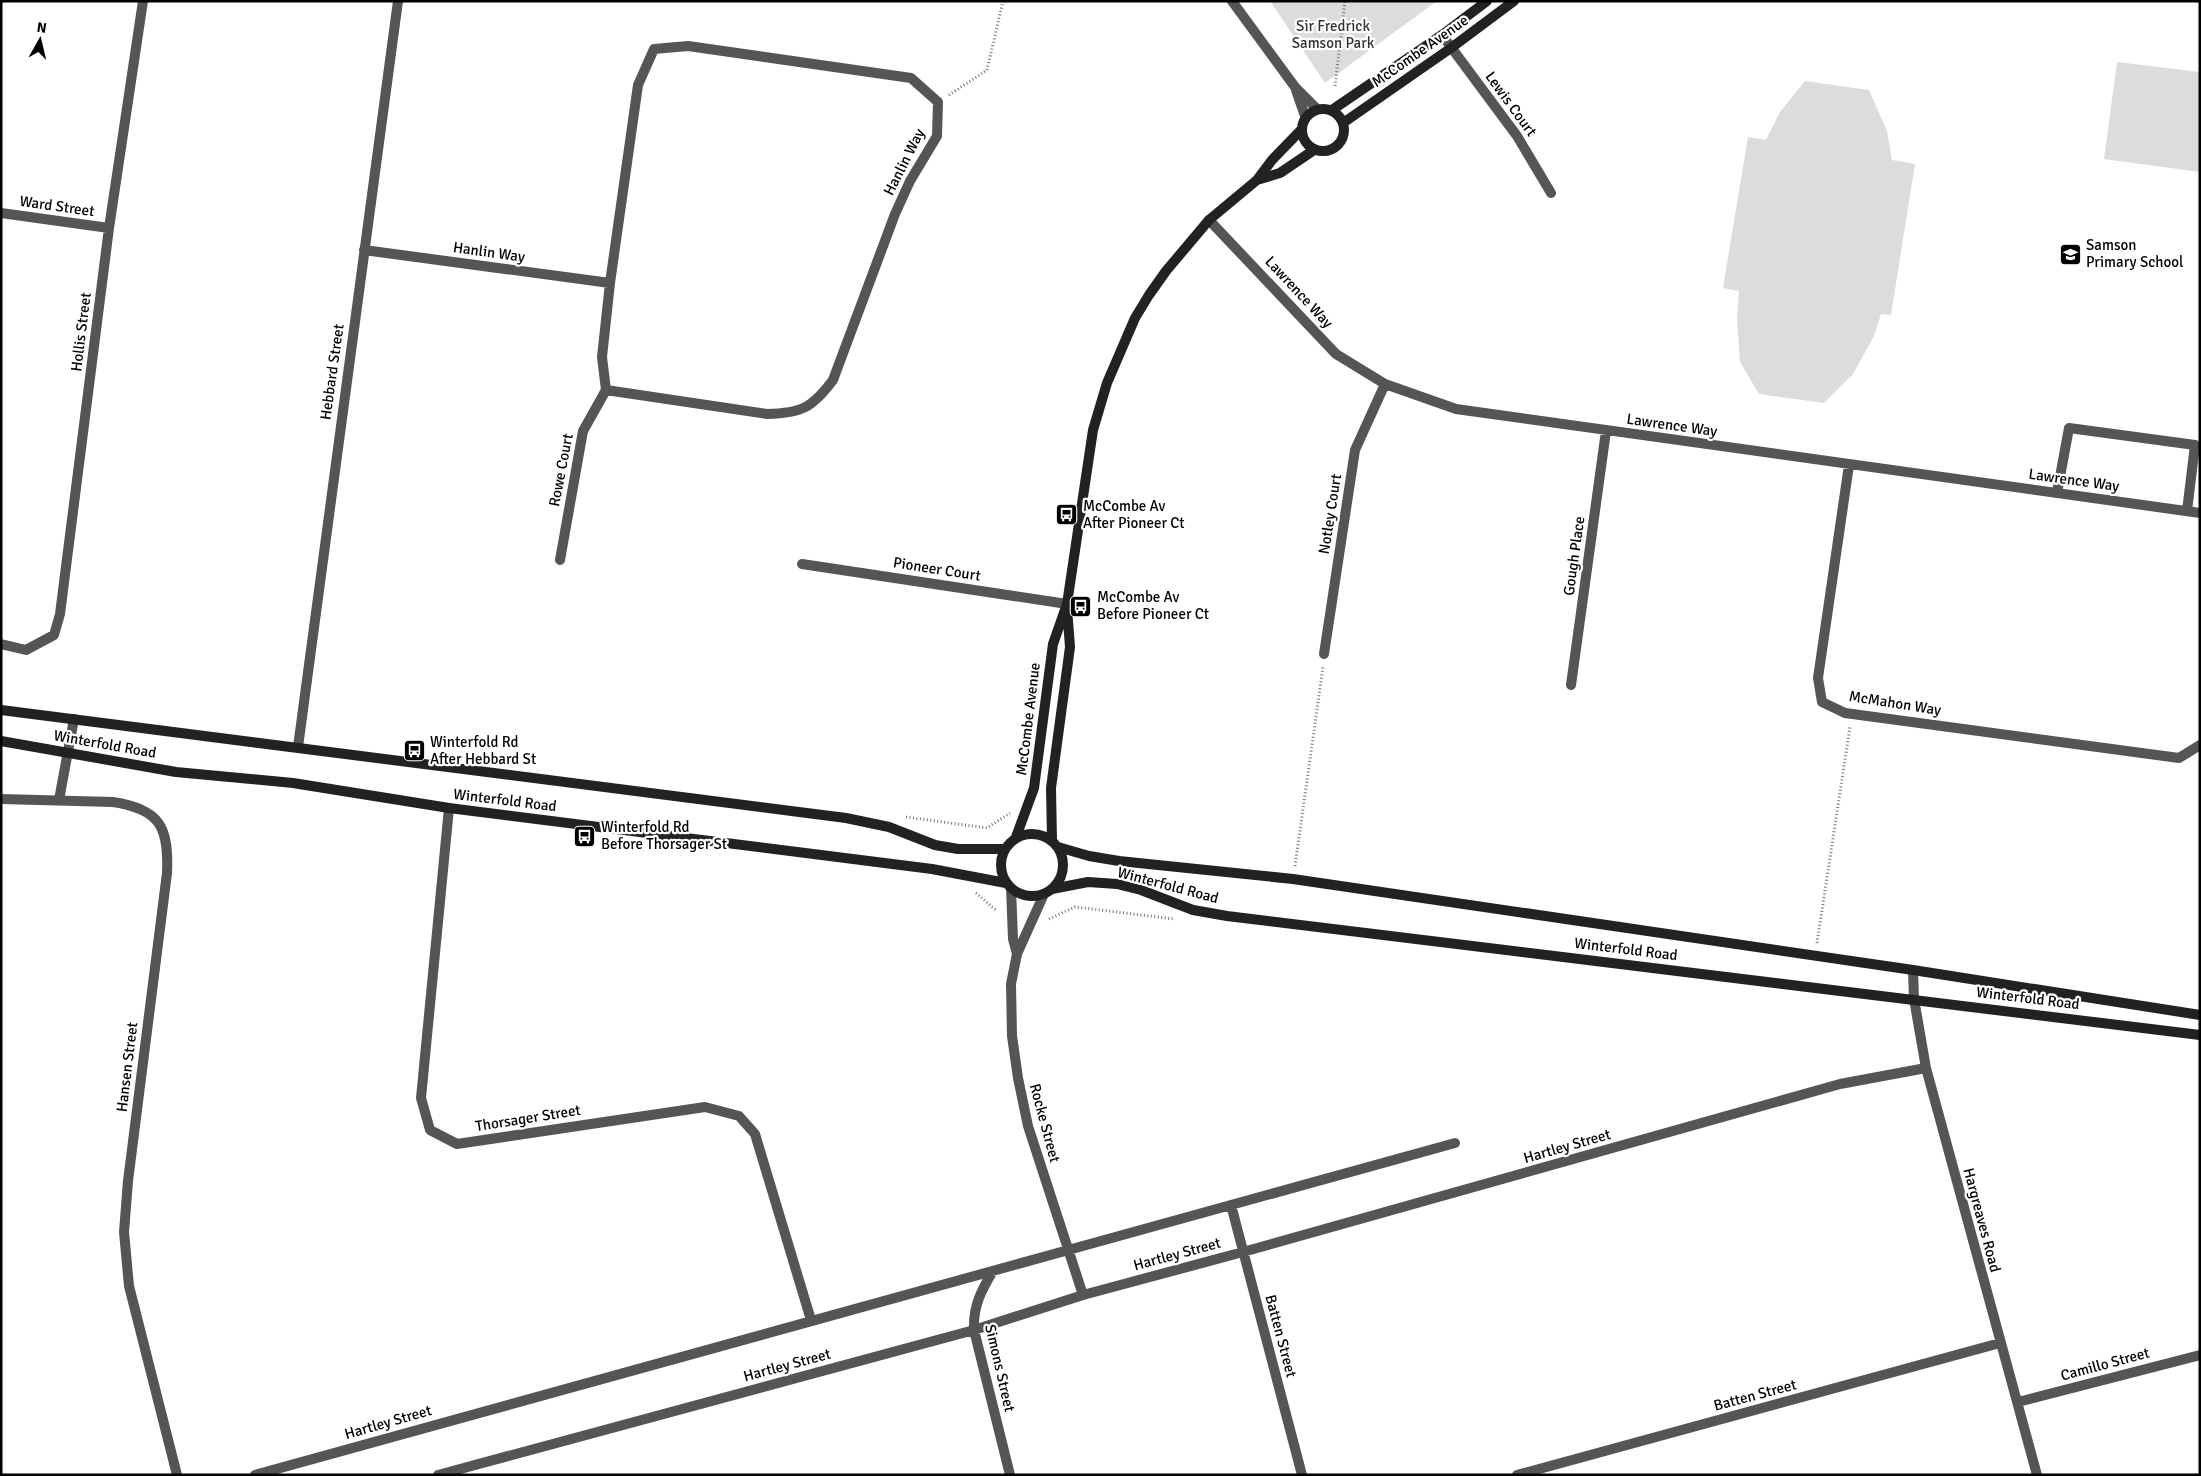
<svg xmlns="http://www.w3.org/2000/svg" width="2201" height="1476" font-family="Signika,sans-serif">
  <rect width="100%" height="100%" fill="#fff"/>
  <path fill="#dcdcdc" d="M1270,1H1437L1325,83Z
    M2117,62L2200,72V172L2104,159Z
    M1805,81L1869,90L1887,131L1892,160L1915,164L1891,315L1881,314L1874,336L1853,374L1824,403L1759,394L1740,362L1737,318L1739,291L1723,288L1748,137L1766,140L1780,112Z"/>
  <g fill="none" stroke-linecap="round" stroke-linejoin="round">
    <path stroke="#777" stroke-width="3" stroke-dasharray="1 2.5" stroke-linecap="butt" d="M1335,86L1345,1
      M949,95L987,70L1003,1
      M906,817L987,828L1010,813
      M1295,866L1323,667
      M976,893L997,911
      M1049,919L1075,907L1174,919
      M1817,943L1850,727"/>
    <path stroke="#555" stroke-width="10" d="M2057,493L2069,428L2195,445L2187,511"/>
    <path stroke="#555" stroke-width="10" d="M1232,1L1295,87L1317,109
      M1442,35L1517,136L1551,193
      M688,46L911,78L938,102L937,136L910,181L895,214L833,380C812,408 802,413 767,414L606,390L602,357L610,283L638,85L654,49Z
      M1296,90L1305,116
      M1,213L109,228
      M1209,220L1336,354L1385,384L1456,409L2200,513
      M364,250L610,283
      M1849,465L1818,678L1822,702L1845,713L2179,758L2200,745
      M560,560L583,431L606,390
      M802,564L1067,604
      M1,644L26,650L54,635L60,614L109,228L143,1
      M1324,654L1355,450L1385,384
      M1571,685L1606,431
      M298,747L398,1
      M1,799L113,802C160,809 169,827 167,873L128,1181L124,1232L129,1286L177,1475
      M59,800L74,719
      M449,808L421,1098L430,1130L457,1144L705,1107L739,1116L755,1134L811,1320
      M1011,888L1013,939L1017,954
      M1044,894L1017,954L1011,984L1012,1036L1018,1078L1028,1126L1083,1295
      M1913,970L1914,999L1926,1068L2037,1475
      M1231,1205L1302,1475
      M993,1271C981,1291 973,1306 974,1330L1010,1475
      M2018,1402L2200,1355
      M255,1475C654,1364 1055,1254 1455,1143
      M438,1475L974,1330L1083,1295L1243,1252L1840,1084L1926,1068
      M1517,1475L2000,1343"/>
    <path stroke="#222" stroke-width="10" d="M1302 130a21 21 0 1 1 42 0a21 21 0 1 1-42 0Z
      M1332,110L1442,35L1487,1
      M1343,123L1451,48L1514,1
      M1257,180L1280,173L1314,150
      M1,710L846,818L889,827L935,845L958,849H1004
      M1,741L176,772L293,783L449,808L932,869L1006,883
      M1001 865a31 31 0 1 1 62 0a31 31 0 1 1-62 0Z
      M1016,837L1034,788L1053,644L1067,604L1093,430L1107,383L1135,318L1149,295L1166,271L1209,220L1257,180L1272,160L1301,130
      M1052,840L1051,788L1070,647L1067,608
      M1058,847L1089,856L1119,861L1293,879L1913,970L2200,1015
      M1052,889L1088,882L1117,884L1141,890L1193,910L1227,916L2200,1035"/>
  </g>
  <defs>
    <symbol id="school-square" viewBox="-11 -11 22 22"><rect x="-9" y="-9" width="18" height="18" rx="4" fill="#000" stroke="#fff"/><path d="M0-5L7-2L0 1L-7-2ZM-4 1L0 2.5L4 1V4Q0 6-4 4Z" fill="#fff"/></symbol>
    <symbol id="bus-square" viewBox="-11 -11 22 22"><rect x="-9" y="-9" width="18" height="18" rx="4" fill="#000" stroke="#fff"/><path d="M-5-6H5V4H4V6H2V4H-2V6H-4V4H-5ZM-3.5-4V0h7V-4ZM-3.5 1.2v1.5H-2V1.2ZM2 1.2v1.5H3.5V1.2Z" fill="#fff"/></symbol>
  </defs>
  <g fill-rule="evenodd">
    <use href="#school-square" x="2058" y="242" width="25" height="25"/>
    <use href="#bus-square" x="1054" y="502" width="25" height="25"/>
    <use href="#bus-square" x="1068" y="594" width="25" height="25"/>
    <use href="#bus-square" x="402" y="738" width="25" height="25"/>
    <use href="#bus-square" x="572" y="824" width="25" height="25"/>
  </g>
  <g text-anchor="middle" stroke-width="4.5" stroke-linejoin="round" paint-order="stroke">
    <g font-size="15" fill="#333" stroke="#fff">
      <text x="1333" y="31">Sir Fredrick<tspan x="1333" dy="17">Samson Park</tspan></text>
    </g>
    <g font-size="15" fill="#000" stroke="#fff">
      <text transform="translate(1420 51) rotate(-35)" y="5">McCombe Avenue</text>
      <text transform="translate(1511 104) rotate(54)" y="5">Lewis Court</text>
      <text transform="translate(904 162) rotate(-63)" y="5">Hanlin Way</text>
      <text transform="translate(57 206) rotate(8)" y="5">Ward Street</text>
      <text transform="translate(489 252) rotate(8)" y="5">Hanlin Way</text>
      <text transform="translate(1299 292) rotate(47)" y="5">Lawrence Way</text>
      <text transform="translate(81 332) rotate(-83)" y="5">Hollis Street</text>
      <text transform="translate(332 372) rotate(-82)" y="5">Hebbard Street</text>
      <text transform="translate(1672 425) rotate(8)" y="5">Lawrence Way</text>
      <text transform="translate(561 470) rotate(-79)" y="5">Rowe Court</text>
      <text transform="translate(2074 480) rotate(8)" y="5">Lawrence Way</text>
      <text transform="translate(1330 514) rotate(-81)" y="5">Notley Court</text>
      <text transform="translate(1574 556) rotate(-82)" y="5">Gough Place</text>
      <text transform="translate(937 569) rotate(9)" y="5">Pioneer Court</text>
      <text transform="translate(1895 703) rotate(9)" y="5">McMahon Way</text>
      <text transform="translate(1028 719) rotate(-83)" y="5">McCombe Avenue</text>
      <text transform="translate(105 744) rotate(10)" y="5">Winterfold Road</text>
      <text transform="translate(505 800) rotate(7)" y="5">Winterfold Road</text>
      <text transform="translate(1168 885) rotate(15)" y="5">Winterfold Road</text>
      <text transform="translate(1626 949) rotate(7)" y="5">Winterfold Road</text>
      <text transform="translate(2028 998) rotate(7)" y="5">Winterfold Road</text>
      <text transform="translate(127 1067) rotate(-83)" y="5">Hansen Street</text>
      <text transform="translate(528 1118) rotate(-9)" y="5">Thorsager Street</text>
      <text transform="translate(1045 1123) rotate(75)" y="5">Rocke Street</text>
      <text transform="translate(1567 1146) rotate(-16)" y="5">Hartley Street</text>
      <text transform="translate(1982 1220) rotate(75)" y="5">Hargreaves Road</text>
      <text transform="translate(1177 1254) rotate(-15)" y="5">Hartley Street</text>
      <text transform="translate(1281 1336) rotate(75)" y="5">Batten Street</text>
      <text transform="translate(2105 1364) rotate(-15)" y="5">Camillo Street</text>
      <text transform="translate(787 1365) rotate(-15)" y="5">Hartley Street</text>
      <text transform="translate(1000 1368) rotate(77)" y="5">Simons Street</text>
      <text transform="translate(1755 1395) rotate(-15)" y="5">Batten Street</text>
      <text transform="translate(388 1422) rotate(-16)" y="5">Hartley Street</text>
    </g>
    <g font-size="15" fill="#000" stroke="#fff" text-anchor="start">
      <text x="2086" y="250">Samson<tspan x="2086" dy="17">Primary School</tspan></text>
      <text x="1083" y="511">McCombe Av<tspan x="1083" dy="17">After Pioneer Ct</tspan></text>
      <text x="1097" y="602">McCombe Av<tspan x="1097" dy="17">Before Pioneer Ct</tspan></text>
      <text x="430" y="747">Winterfold Rd<tspan x="430" dy="17">After Hebbard St</tspan></text>
      <text x="601" y="832">Winterfold Rd<tspan x="601" dy="17">Before Thorsager St</tspan></text>
    </g>
  </g>
  <rect width="2201" height="1476" fill="none" stroke="#000000" stroke-width="5"/>
  <g transform="translate(40 40) rotate(8)" stroke="#ffffff" stroke-width="4" paint-order="stroke">
  <path d="M0-4L9 19L0 12L-9 19Z" fill="#000000"/>
  <text y="-8" font-size="14" font-weight="bold" text-anchor="middle" fill="#000000">N</text>
  </g>
</svg>
